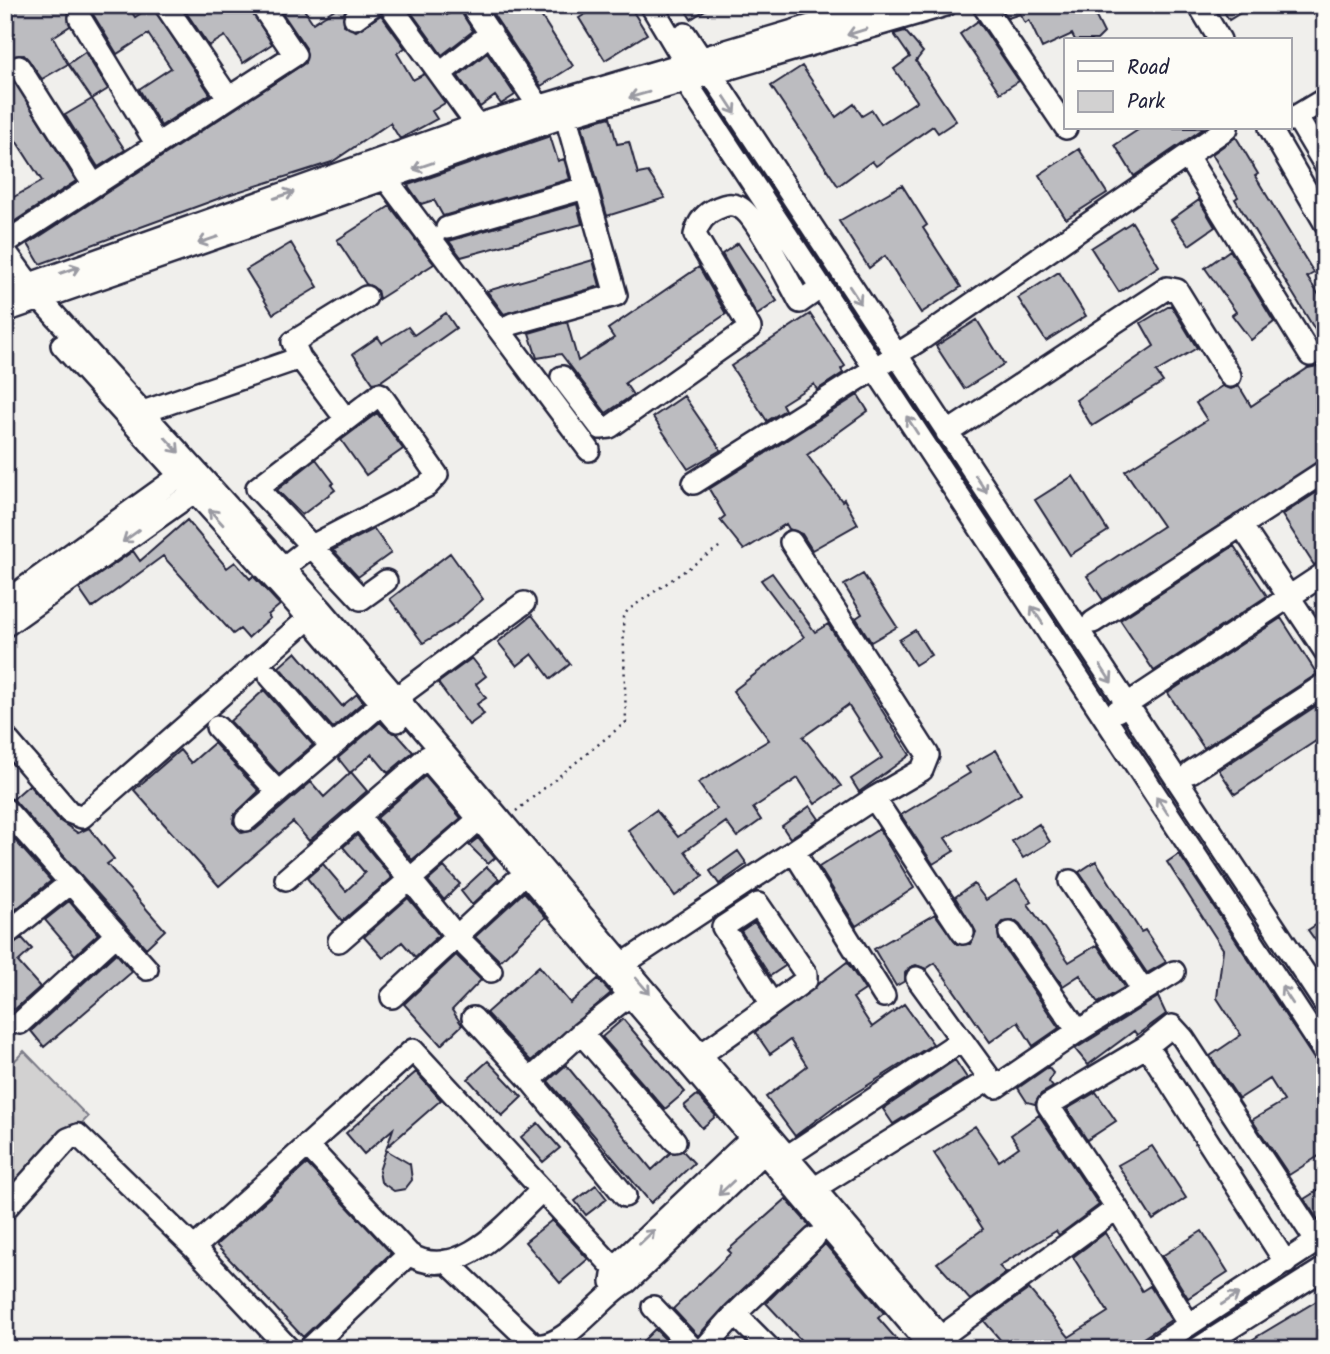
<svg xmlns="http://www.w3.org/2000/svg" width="1330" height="1354" font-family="Kalam,sans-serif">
  <rect width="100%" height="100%" fill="#f0efec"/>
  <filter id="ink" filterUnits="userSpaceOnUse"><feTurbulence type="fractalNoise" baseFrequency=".0143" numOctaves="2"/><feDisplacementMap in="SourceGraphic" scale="14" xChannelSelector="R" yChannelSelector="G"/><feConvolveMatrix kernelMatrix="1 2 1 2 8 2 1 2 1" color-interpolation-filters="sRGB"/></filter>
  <g filter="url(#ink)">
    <path fill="#d2d1d1" stroke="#7a7a86" stroke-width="2" d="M24,1051L88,1117L5,1201V1071Z"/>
    <path fill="#bcbcc0" stroke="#22223b" stroke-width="2" d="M24,5H78L68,12L70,26L53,37L68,64L42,79L24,55L13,56L6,67L76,181L12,223L5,210V202L42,181L11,133L5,115V17Z
      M82,5H127L135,17L152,6L210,94L161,126L139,89L171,68L148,34L117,54L91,11Z
      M181,5H248L272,44L243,63L225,36L209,46Z
      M277,5H301L313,23L341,5L345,10L344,25L356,31L381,15L405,48L397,53L413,80L424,74L445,103L432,111L437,119L400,139L390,123L332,162L231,194L40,264L28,244L305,63L306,48Z
      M406,5H440L447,15L458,7L473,31L442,55Z
      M487,5H529L533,10L536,8L573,66L541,86Z
      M600,5H629L647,34L605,60L579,18Z
      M682,5H713L691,19Z
      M1090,5L1104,33L1097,40H1075L1072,34L1042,48L1029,20L1025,23L1020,14L1008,18L999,6Z
      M1220,5H1253L1229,20Z
      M978,21L1019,81L1000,93L960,34Z
      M905,31L923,52L916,61L956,121L938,133L933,126L876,166L872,161L838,186L771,86L802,66L836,117L854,104L862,116L872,110L881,124L917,101L894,69L910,57L894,34Z
      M85,52L108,89L92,99L68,64Z
      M487,53L515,95L501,104L495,96L480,107L458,76Z
      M92,99L125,150L98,167L65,115Z
      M1325,114V137L1315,120Z
      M610,117L617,144L629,142L638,174L648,172L665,198L607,216L582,125Z
      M1141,128H1204L1134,176L1115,145Z
      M550,136L558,161L564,159L570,179L443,216L434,200L421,204L409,187L408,185Z
      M1236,137L1258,174L1255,176L1314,273L1307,277L1325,304V346L1235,199L1238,197L1212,154Z
      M1079,149L1107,193L1066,219L1039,175Z
      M902,185L927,225L923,228L961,287L921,313L885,256L869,268L839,221Z
      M1199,200L1215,227L1189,245L1171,220Z
      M577,204L582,224L461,257L449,241Z
      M390,206L434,264L379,299L377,290L366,284L337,240Z
      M1132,222L1159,266L1119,292L1091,248Z
      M291,243L318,287L273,314L246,270Z
      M738,243L777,301L757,315L722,254Z
      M1230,250L1274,322L1251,340L1232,315L1236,312L1205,268Z
      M593,260L600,286L504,314L487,291Z
      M699,267L726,314L625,383L633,395L606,413L561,354L537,358L529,333L567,322L578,361L614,338L608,329Z
      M1059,272L1086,316L1046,341L1018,298Z
      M1171,305L1197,348L1156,372L1163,382L1092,426L1076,400L1154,346L1141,323Z
      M446,313L456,328L381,381L373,383L353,354L378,337L382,343L408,327L414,335Z
      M810,314L845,366L841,369L843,373L817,390L814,384L782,404L785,410L767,421L731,366Z
      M977,320L1004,364L964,389L936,346Z
      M1325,357V458L1103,600L1087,576L1163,526L1125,471L1207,420L1196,403L1222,386L1231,389L1239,386L1251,406L1308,368L1317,366Z
      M858,395L868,411L807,455L842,501L844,499L858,524L812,550L802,534L789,529L786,524L744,550L720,520L725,516L709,489Z
      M684,396L721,450L688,469L653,417Z
      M377,413L403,449L366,475L341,440Z
      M316,459L334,483L331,485L335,490L302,515L277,490Z
      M1073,476L1108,531L1070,555L1035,500Z
      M1325,487V560L1314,565L1282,515Z
      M187,520L227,568L235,562L250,579L253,576L280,605L268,615L270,618L248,638L240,629L233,634L163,556L92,608L79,589L133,551L140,561Z
      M374,529L391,553L358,577L333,550Z
      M1234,546L1267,596L1154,671L1120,620Z
      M450,553L483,599L456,623L423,643L390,599Z
      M772,573L815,632L828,624L910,755L859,792L851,779L882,758L848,705L803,737L841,786L815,804L798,778L753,808L761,820L737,837L726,822L685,851L703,876L675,896L628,830L656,810L678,837L717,809L698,783L769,740L733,691L804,637L761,580Z
      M863,574L897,627L871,642L856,618L862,614L844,585Z
      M532,615L570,664L551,679L532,654L517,666L498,642Z
      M1281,618L1317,674L1204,748L1168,693Z
      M915,630L931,655L915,665L899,640Z
      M296,652L342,706L357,694L363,702L333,728L279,667Z
      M472,658L486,676L476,684L486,698L477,704L484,714L469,725L438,683Z
      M264,690L313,745L279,774L230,721Z
      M1325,700V735L1235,794L1219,770Z
      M380,722L388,730L397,734L413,752L388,773L372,754L350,773L338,758Z
      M214,743L259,791L234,815L233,823L242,833L255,830L311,782L324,797L351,772L367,791L309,841L293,822L219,886L134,790L180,750L191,763Z
      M996,750L1021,793L945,838L954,851L933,864L901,815L970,773L966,767Z
      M425,776L461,818L412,860L377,818Z
      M29,785L60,821L78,833L89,828L114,859L107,864L165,930L146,948L13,799Z
      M810,806L819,819L790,838L782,826Z
      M1039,824L1050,842L1023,858L1012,841Z
      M5,829L51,881L5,918Z
      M879,829L914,888L856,926L819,867Z
      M357,835L392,878L342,921L307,878L323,864L346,891L365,873L343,847Z
      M478,838L495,858L488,864L469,845Z
      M738,851L747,864L719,884L710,871Z
      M1179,854L1314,1059L1322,1064L1316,1069L1325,1082V1152L1289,1175L1252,1120L1284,1101L1270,1079L1239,1099L1210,1056L1241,1035L1217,998L1223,949L1167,862Z
      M1096,861L1141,932L1145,930L1166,962L1147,973L1079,872Z
      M444,867L460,884L444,900L428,881Z
      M487,867L499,879L472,905L461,891Z
      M1017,880L1032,902L1028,904L1069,962L1097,945L1125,987L1098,1003L1080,975L1063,986L1020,925L1015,921L1003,922L998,928L999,940L1059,1028L1033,1046L1018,1022L990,1042L935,963L926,969L916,965L910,967L905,973V981L896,986L874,949L935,914L957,944H970L976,932L955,897L974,884L986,900Z
      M524,892L546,917L500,961L475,937Z
      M408,898L439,935L415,957L402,942L383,958L364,937Z
      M69,901L98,934L75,955L45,920Z
      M1325,919V954L1308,930Z
      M754,922L785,966L770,976L741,931Z
      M22,938L32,949L18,962L40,987L14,1010L11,1007L5,1012V948Z
      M116,953L132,972L44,1047L31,1031Z
      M456,955L481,980L452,1010L462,1025L441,1045L404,1004Z
      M847,962L865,990L853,998L872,1027L904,1004L933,1044L835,1106L795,1136L766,1097L807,1066L790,1040L770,1054L755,1032Z
      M539,966L570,1003L598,979L611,993L531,1061L486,1013Z
      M1158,997L1166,1014L1137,1035L1134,1031L1088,1065L1075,1049Z
      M623,1019L685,1092L665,1109L602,1037Z
      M955,1060L967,1078L893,1124L883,1109Z
      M488,1061L522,1097L502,1116L468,1079Z
      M566,1065L652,1170L670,1153L683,1151L694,1163L651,1203L548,1081Z
      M1048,1067L1053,1073L1049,1082L1053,1087L1041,1094L1035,1104L1027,1102L1018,1088Z
      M416,1072L441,1100L387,1147L393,1129L364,1154L346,1133Z
      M1096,1092L1116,1121L1087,1140L1067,1109Z
      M697,1095L716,1116L702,1128L684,1106Z
      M1039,1115L1099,1205L1059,1235L1056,1231L999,1266L1006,1273L970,1300L937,1263L983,1229L934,1153L975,1126L999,1161L1019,1147L1011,1135Z
      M538,1123L560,1148L543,1162L521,1137Z
      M1152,1146L1186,1198L1153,1220L1118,1165Z
      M386,1150L410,1164L412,1180L405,1189L394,1191L381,1182L379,1171Z
      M307,1164L391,1253L303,1337L216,1245Z
      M596,1185L607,1199L586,1215L575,1201Z
      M1325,1186V1223L1321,1224L1304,1199Z
      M786,1199L810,1226L726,1305L698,1336L673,1309L731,1253L728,1250Z
      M552,1220L588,1259L560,1283L525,1242Z
      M1202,1231L1228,1272L1188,1298L1162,1256Z
      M1105,1233L1142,1291L1150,1286L1171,1320L1126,1349H1008L984,1321L1029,1289L1069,1337L1108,1312L1073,1257Z
      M825,1244L884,1313L878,1318L905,1349H858L852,1341L843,1349H809L766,1303Z
      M1325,1296V1349H1238L1258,1336Z
      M655,1329L675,1349H635Z"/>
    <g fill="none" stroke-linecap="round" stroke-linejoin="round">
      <defs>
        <path id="minor" d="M165,5L228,97
          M390,5L477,125L480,135
          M471,5L538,105L540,119
          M651,5L685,62L686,82L1325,1052
          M983,5L1066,128
          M1199,5L1220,40
          M80,18L156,143
          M355,18L373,5
          M685,34L1325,1004
          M19,67L93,184
          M441,73L491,33
          M1296,116L1325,165
          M1290,120L1325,99
          M1270,128L1325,223
          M1187,156L1310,355
          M378,168L589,450
          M447,228L585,188
          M5,243L295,55L261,5
          M5,251L40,299L321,609L951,1349
          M5,293L477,125L881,5
          M5,311L566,116L946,5
          M512,324L616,295L562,103
          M62,345L309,618L397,721
          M562,377L601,428L610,427L750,328L695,235C698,222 705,213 718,208C725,205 731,203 739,207C755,213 790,284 800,302L821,287
          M339,410L300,358L293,342L366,297
          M143,412L300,358
          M947,433L1167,288L1177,290L1230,376
          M694,483L923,338L1227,128
          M1241,525L1325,651
          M283,568L310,547L427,486L437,475L380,394L257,488L361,599L386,581
          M5,602L188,470
          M1093,622L1325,471
          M5,626L205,484
          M270,676L330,745
          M395,699L524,603
          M1117,711L1325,573
          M217,727L278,792
          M5,737L69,812L82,817L309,618
          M433,765L932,1349
          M1191,772L1325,684
          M874,798L963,933
          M5,809L147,969
          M360,818L458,938L491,971
          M246,820L381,704
          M794,852L884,996
          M286,879L427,757
          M1070,881L1142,989
          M1010,933L1078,1031
          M5,935L71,882
          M339,941L478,820
          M623,964L874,798L922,770L928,755L791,542
          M917,978L996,1087L1078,1031L1174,972
          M392,997L515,882
          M473,1018L530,1080L625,1196
          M20,1023L116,935
          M581,1033L675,1141
          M1147,1046L1286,1263
          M702,1054L806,980V974L758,904L723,927L772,1004
          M530,1080L581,1033L630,995
          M307,1145L409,1254C458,1286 510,1220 542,1190
          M788,1156L962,1040
          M815,1188L990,1079
          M5,1209L68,1139L78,1135L194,1248L413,1050L627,1282
          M194,1248L289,1349
          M446,1261L533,1344C562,1354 602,1295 627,1282L774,1143
          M612,1282L614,1268L761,1129
          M653,1307L693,1349
          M735,1314L770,1349
          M1189,1325L1117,1208L1048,1105L1147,1046L1172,1026L1183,1038L1317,1242
          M941,1337L1117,1208
          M309,1349L409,1254
          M704,1349L735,1314L814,1238
          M1152,1349L1325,1236
          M1197,1349L1325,1268"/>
      </defs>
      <use href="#minor" stroke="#22223b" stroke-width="26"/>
      <path stroke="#22223b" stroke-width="2.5" stroke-dasharray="2 5" stroke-linecap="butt" d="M516,811L626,722L623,617L628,610L722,545"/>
      <use href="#minor" stroke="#fdfcf7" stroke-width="21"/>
    </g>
    <defs><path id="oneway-shaft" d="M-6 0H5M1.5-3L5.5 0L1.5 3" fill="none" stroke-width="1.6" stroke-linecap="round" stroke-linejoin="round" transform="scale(1.75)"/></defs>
    <g stroke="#9a9aa2">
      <use href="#oneway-shaft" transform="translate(857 32) rotate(163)"/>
      <use href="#oneway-shaft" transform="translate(639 95) rotate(164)"/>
      <use href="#oneway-shaft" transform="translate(730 105) rotate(57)"/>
      <use href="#oneway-shaft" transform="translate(423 166) rotate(161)"/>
      <use href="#oneway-shaft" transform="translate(284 195) rotate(-19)"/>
      <use href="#oneway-shaft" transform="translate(208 240) rotate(161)"/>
      <use href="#oneway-shaft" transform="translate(70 270) rotate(-19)"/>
      <use href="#oneway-shaft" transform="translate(855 295) rotate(57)"/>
      <use href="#oneway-shaft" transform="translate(912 425) rotate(-123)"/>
      <use href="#oneway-shaft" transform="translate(172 445) rotate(48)"/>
      <use href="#oneway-shaft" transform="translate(981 484) rotate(57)"/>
      <use href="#oneway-shaft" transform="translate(216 517) rotate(-132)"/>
      <use href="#oneway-shaft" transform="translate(131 536) rotate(144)"/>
      <use href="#oneway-shaft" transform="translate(1037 615) rotate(-123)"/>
      <use href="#oneway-shaft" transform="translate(1106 674) rotate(57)"/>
      <use href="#oneway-shaft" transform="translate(1162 805) rotate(-123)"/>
      <use href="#oneway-shaft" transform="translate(643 986) rotate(49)"/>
      <use href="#oneway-shaft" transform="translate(1287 995) rotate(-123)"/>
      <use href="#oneway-shaft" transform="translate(726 1188) rotate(137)"/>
      <use href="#oneway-shaft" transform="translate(647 1237) rotate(-44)"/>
      <use href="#oneway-shaft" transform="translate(1230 1299) rotate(-33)"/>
    </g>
  </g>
  <rect width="1330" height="1354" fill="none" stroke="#fdfcf7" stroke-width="28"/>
  <rect x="14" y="14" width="1302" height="1326" fill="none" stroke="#22223b" stroke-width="2.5" filter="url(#ink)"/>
  <rect x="1064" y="38" width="228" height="91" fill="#fdfcf7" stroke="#a5a5ac" stroke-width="2"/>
  <rect x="1078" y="61" width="35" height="10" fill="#fdfcf7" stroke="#a5a5ac" stroke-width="2"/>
  <text x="1127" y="74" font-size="21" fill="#22223b">Road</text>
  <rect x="1078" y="91" width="35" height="21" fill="#d2d1d1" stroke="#a5a5ac" stroke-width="2"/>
  <text x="1127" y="108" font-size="21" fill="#22223b">Park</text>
</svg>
